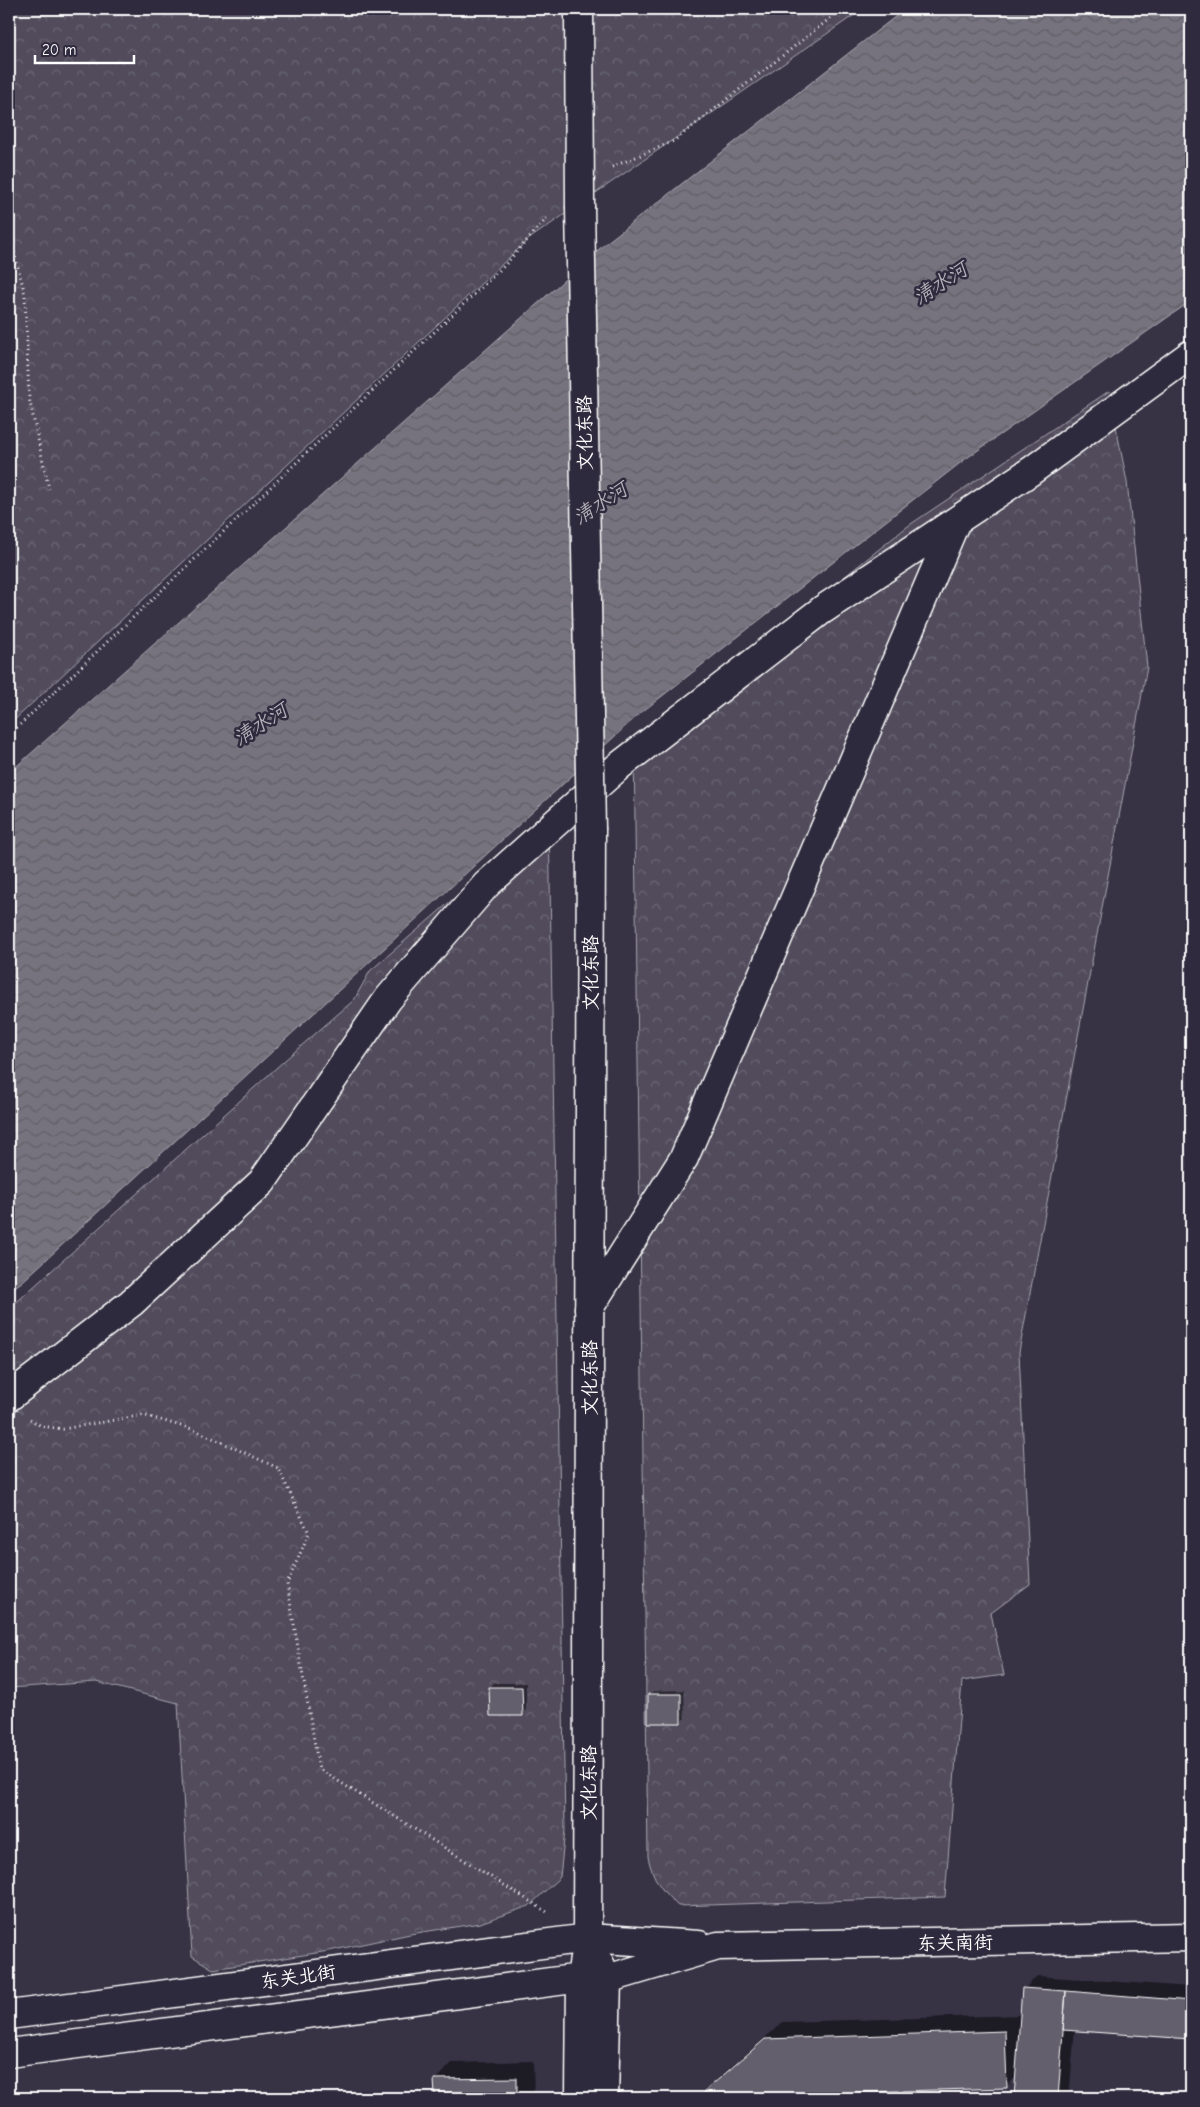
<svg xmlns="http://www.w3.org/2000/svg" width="1200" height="2107" font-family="'Comic Neue','LXGW WenKai TC',sans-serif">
  <defs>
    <pattern id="park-crowns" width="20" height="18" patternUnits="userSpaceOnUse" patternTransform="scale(1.25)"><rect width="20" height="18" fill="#514c5c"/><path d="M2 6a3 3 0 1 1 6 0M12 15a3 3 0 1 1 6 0" fill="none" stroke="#6b6774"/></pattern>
    <pattern id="water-waves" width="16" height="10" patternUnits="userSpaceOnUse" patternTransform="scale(1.25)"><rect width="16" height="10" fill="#76737f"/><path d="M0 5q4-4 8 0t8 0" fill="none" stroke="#5f5e63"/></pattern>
  </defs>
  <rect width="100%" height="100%" fill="#373345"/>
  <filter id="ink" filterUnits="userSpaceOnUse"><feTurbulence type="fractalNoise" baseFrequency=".02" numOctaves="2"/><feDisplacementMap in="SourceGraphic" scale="10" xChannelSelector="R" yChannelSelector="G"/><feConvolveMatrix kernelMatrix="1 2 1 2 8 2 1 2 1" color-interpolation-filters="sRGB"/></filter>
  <g filter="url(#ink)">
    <path fill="url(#park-crowns)" stroke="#a8a6ae" d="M9,9H863L529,239L9,725Z
      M1109,391L1127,482L1147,667L1019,1352L1030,1584L991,1613L1004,1675L962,1681L945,1897L678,1906C662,1891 653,1880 648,1857L634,745L908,526Z
      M549,816L565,1830L560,1877L529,1906L480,1923L410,1934L329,1951L213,1969L192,1956L178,1703L96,1682L9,1688V1309L285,1060L354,1000L370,971Z"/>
    <path fill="url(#water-waves)" stroke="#adabb2" d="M905,9H1191V301L964,460L638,715L23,1281L9,1291V773L606,243Z"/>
    <path fill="#0007" d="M494,1683H526V1710L522,1714L490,1687Z
      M684,1690L685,1718L681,1722L649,1695L653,1691Z
      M1037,1976L1191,1987V2038L1075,2029L1069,2098H1015L1017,2076L1006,2087L795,2093L789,2098H706V2091L723,2074L783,2022L1022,2015L1024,1989Z
      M533,2061L534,2098H436V2079L452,2063Z"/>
    <path fill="#635f6d" stroke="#fff" d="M489,1687H522L523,1716H490Z
      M648,1694H681V1723H648Z
      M1022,1988L1066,1991L1058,2098H1014Z
      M1066,1991L1191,2001V2039L1063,2030Z
      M1005,2031L1007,2088L795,2094L790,2098H705V2091L765,2039Z
      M517,2078V2098H435L434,2079Z"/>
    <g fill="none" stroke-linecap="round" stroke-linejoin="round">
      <defs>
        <path id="street" d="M589,1308L684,1158L956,521
          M9,1397L131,1303L262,1182L388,999L486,885L619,766L822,610L1031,471L1191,354"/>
        <path id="secondary" d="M579,9L580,206
          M600,1964L607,1979L604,2098
          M9,2015L587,1938L699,1945
          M9,2053L581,1978L607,1979L718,1946L1191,1937
          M580,2098L581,1978L587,1938L591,830"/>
      </defs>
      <use href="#street" stroke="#fff" stroke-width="31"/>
      <use href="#secondary" stroke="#fff" stroke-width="31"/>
      <path stroke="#fff" stroke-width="3" stroke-dasharray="1 4" stroke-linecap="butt" d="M612,167L674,141L842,9
        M9,233L25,294L29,398L49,489
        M9,735L504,266L549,216
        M30,1419L41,1426L63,1429L143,1415L195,1430L278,1468L309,1533L287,1584L319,1769L547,1912"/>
      <use href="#street" stroke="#2f2a3d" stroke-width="28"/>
      <use href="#secondary" stroke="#2f2a3d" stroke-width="28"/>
      <defs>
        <path id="secondary-bridge" d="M580,206L591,830"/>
      </defs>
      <use href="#secondary-bridge" stroke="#fff" stroke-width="31" stroke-linecap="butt"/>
      <use href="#secondary-bridge" stroke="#2f2a3d" stroke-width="28"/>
    </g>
  </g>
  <g text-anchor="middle" stroke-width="5" stroke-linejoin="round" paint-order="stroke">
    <g font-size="19" fill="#fff" stroke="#2f2a3d">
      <text transform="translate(584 433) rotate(-91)" y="7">文化东路</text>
      <text transform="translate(590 973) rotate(-90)" y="7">文化东路</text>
      <text transform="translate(589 1378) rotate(-90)" y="7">文化东路</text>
      <text transform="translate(588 1783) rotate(-90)" y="7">文化东路</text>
      <text transform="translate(955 1942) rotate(-1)" y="7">东关南街</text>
      <text transform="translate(298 1976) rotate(-8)" y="7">东关北街</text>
    </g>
    <g font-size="20" font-style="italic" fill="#b4b2b9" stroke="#2f2a3d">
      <text transform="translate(940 283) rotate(-33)" y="7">清水河</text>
      <text transform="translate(600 503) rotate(-33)" y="7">清水河</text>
      <text transform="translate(260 724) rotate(-33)" y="7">清水河</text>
    </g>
  </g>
  <rect width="1200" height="2107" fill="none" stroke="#2f2a3d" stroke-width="30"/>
  <rect x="15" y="15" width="1170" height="2077" fill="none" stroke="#fff" stroke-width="2" filter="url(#ink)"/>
  <path d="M35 55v8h99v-8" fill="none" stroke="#ffffff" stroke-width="2.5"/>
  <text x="42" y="55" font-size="15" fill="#ffffff" stroke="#2f2a3d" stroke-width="4" paint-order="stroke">20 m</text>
</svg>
